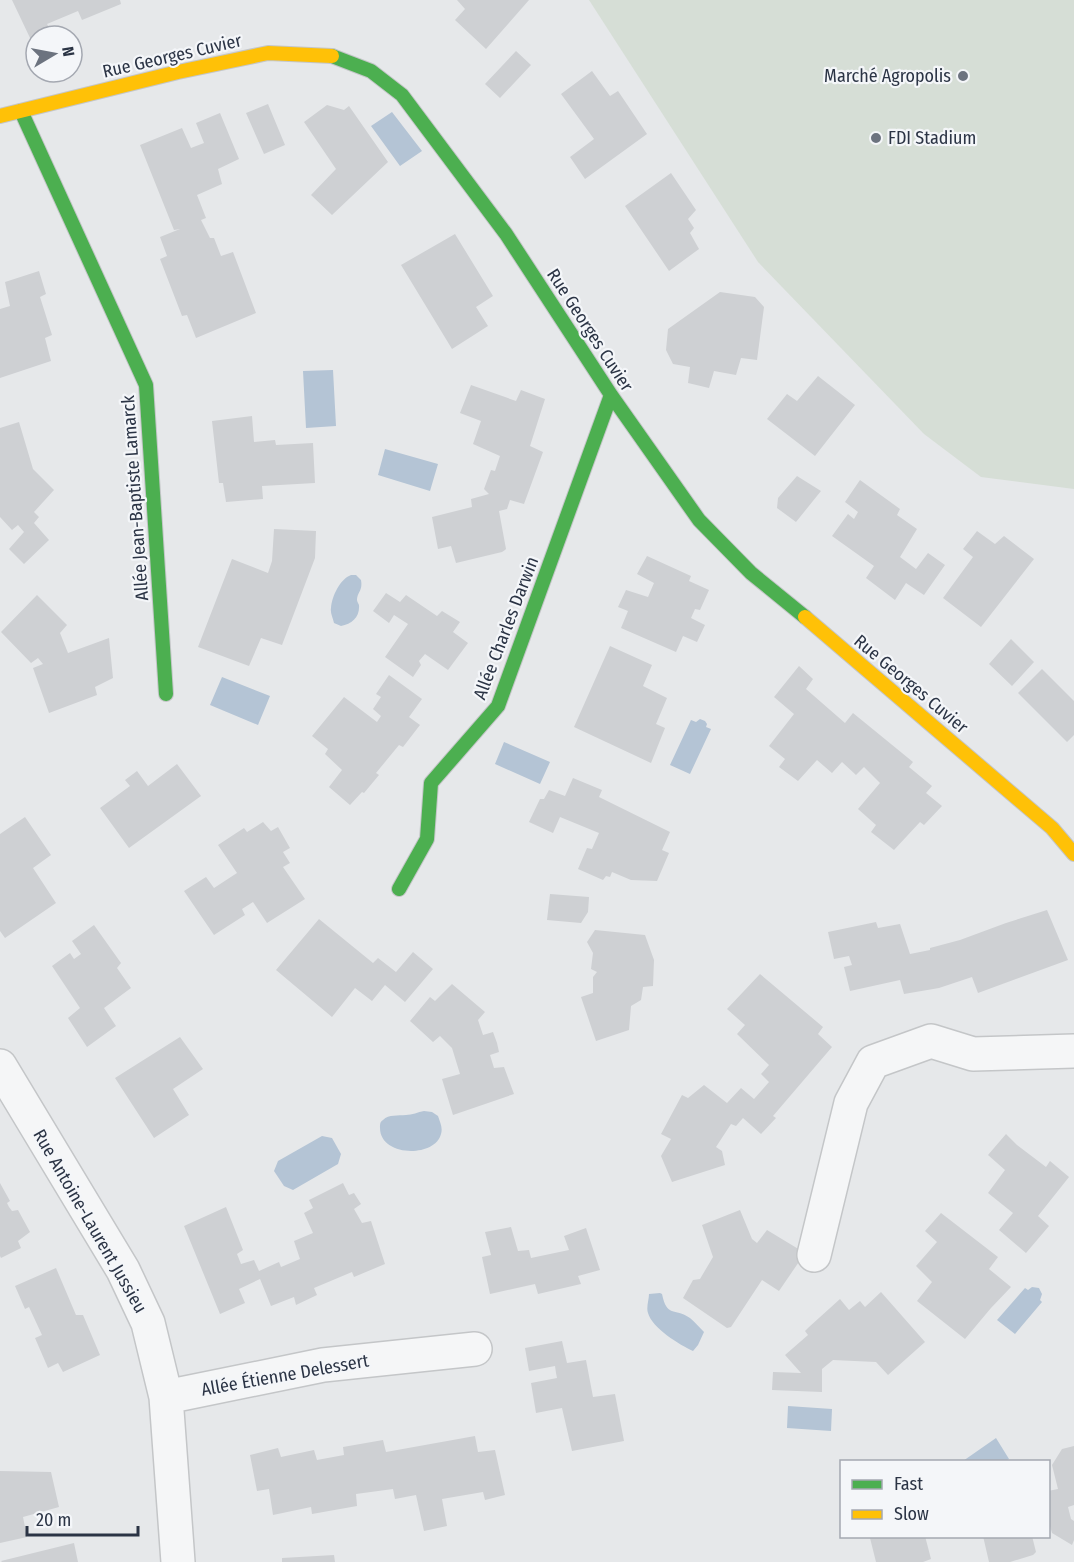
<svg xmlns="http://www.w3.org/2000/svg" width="1074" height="1562" font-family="'Fira Sans Condensed',sans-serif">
  <rect width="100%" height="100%" fill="#e6e8ea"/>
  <path fill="#d6ded6" d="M589,0H1074V489L981,477L924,434L758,262Z"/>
  <path fill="#b4c4d5" d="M392,112L422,151L400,166L371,126Z
    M333,370L336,426L306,428L303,371Z
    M385,449L438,464L430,491L378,475Z
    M351,575H356L361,580C363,591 357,592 357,600C357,601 358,603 359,605C360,617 352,624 341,626L334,623C333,618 330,613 331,608C332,596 340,579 351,575Z
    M222,677L270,696L258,725L210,705Z
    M700,719L705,721L707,724L706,727L711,729L690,774L670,765L691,720L696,722Z
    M504,742L550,762L540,784L495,764Z
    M424,1111L432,1112L438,1116C440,1122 443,1128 441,1134C435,1158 380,1157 380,1128C380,1124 380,1122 383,1120C389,1114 398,1116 406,1115C412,1115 418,1112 424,1111Z
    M322,1136L332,1138L341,1154L338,1164L293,1190L284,1186L274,1171L278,1161Z
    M1032,1287L1039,1288L1042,1294L1040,1300L1042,1302L1015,1334L997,1320L1025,1288L1028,1290Z
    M660,1293L662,1294C667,1318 674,1307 690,1318C695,1322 699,1327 704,1332L698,1345L693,1351C680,1345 652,1328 648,1313C646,1308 649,1299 649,1294Z
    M788,1406L832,1409L831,1431L787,1428Z
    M996,1438L1009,1459L1005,1461H963Z"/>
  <path fill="#ced0d3" d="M12,0H120L121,4L82,20L78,11L47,24L51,31L40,36H36V38L31,40Z
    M457,0H529L486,49L455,20L465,9Z
    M516,51L531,65L500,98L485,84Z
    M592,71L610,96L618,91L647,134L585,179L570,157L594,139L561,94Z
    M268,104L285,145L264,154L246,113Z
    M327,105L344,110L349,106L388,162L332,215L311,195L336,169L304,122Z
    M220,113L239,159L218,169L222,184L197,195L206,218L201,220L210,238H214L221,256L233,252L256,313L196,338L187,315L182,316L160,259L167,256L160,237L180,229L174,230L140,145L182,128L191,148L204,143L196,123Z
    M671,173L696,210L688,219L694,228L690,233L699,249L669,271L625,206Z
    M455,234L493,296L476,307L488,326L452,349L401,265Z
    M39,271L46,294L40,297L52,335L45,338L51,361L0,378V309L10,306L5,282Z
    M720,292L755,297L764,307L757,360L741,358L736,375L714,371L709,388L688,383L690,367L673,364L666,350L668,329Z
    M818,376L855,405L815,456L767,419L787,394L797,401Z
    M471,385L516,401L521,390L545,399L530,446L543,452L524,504L510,500L507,509L499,511L506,549L505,550L502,552L456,563L451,546L438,549L432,517L472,507L471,499L489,494L484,489L491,470L495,471L500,456L473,444L481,421L460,413Z
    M252,416L254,442L275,440L276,445L313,443L315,483L262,486L263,499L226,502L223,483H219L212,421Z
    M19,422L33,469L54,490L34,512L39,517L34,523L49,540L24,564L9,549L24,532L18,525L12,530L0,517V428Z
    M797,476L821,491L796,522L777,508L778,498Z
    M860,480L900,509L897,515L917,529L900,557L916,569L928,553L945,565L924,595L906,583L895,600L866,578L874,566L832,536L848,514L854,519L858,512L845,502Z
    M274,529L316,531L315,558L282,645L261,638L249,666L198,647L232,559L268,573L272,561Z
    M977,531L995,544L1004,536L1034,559L981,627L943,598L973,557L963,549Z
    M647,556L691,576L689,581L709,590L700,610L695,609L691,618L705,625L697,642L683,636L676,652L621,628L628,611L618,607L626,590L648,597L654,583L637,574Z
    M386,593L400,602L406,595L437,616L442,611L460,622L453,632L468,643L448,670L425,654L419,661L421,665L413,677L385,657L408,624L394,615L389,623L373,611Z
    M37,595L67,625L60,633L68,653L109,638L113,678L95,687L97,695L49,713L33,668L43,664L38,658L31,663L1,632Z
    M1011,639L1034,662L1012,686L989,664Z
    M610,646L652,665L643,686L667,698L656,724L665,728L651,763L574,727Z
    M799,666L813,679L806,689L845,723L853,713L913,762L909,767L932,786L926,793L942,806L924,825L920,822L894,850L871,832L876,825L858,809L880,783L864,767L856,775L842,762L832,773L817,760L798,781L779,767L785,759L769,746L794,714L774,697Z
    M1042,669L1074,701V735L1067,742L1018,693Z
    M389,675L422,699L409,717L420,725L403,747L399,745L376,773L379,775L364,793L362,792L350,805L329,787L342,770L325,754L328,749L312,736L344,697L377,722L381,716L373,709L381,697L376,694Z
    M177,764L201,796L129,848L100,808L130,786L125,780L137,771L148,786Z
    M573,778L602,790L599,797L670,832L662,850L669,853L657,881L631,880L612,872L610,877L606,876L603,880L578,869L587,848L592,849L599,833L560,817L553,833L529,822L540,799H544L549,790L565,796Z
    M25,817L51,855L33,868L56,903L5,938L0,931V834Z
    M263,822L271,831L278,827L290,848L283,852L290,863L283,867L305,899L267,923L253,902L242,909L245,915L214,935L184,891L206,877L214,888L237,873L218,845L244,828L247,832Z
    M550,894L589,897L588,912L581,923L547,920Z
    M1047,910L1068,960L978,993L972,977L939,988L904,994L900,980L850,991L844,967L852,965L849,956L834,959L828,932L876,922L878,928L900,924L910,954L930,950V948L960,940L1006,923Z
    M319,919L373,963L378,958L396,972L413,952L433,969L405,1002L385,985L372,1001L355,988L332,1017L276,970Z
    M94,925L121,963L117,968L131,988L104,1008L116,1026L87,1047L68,1018L80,1008L52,966L70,953L74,959L81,954L72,941Z
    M595,930L645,935L654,960L653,986L643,987L641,1000L631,1006L629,1030L596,1041L581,997L593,993V977L597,972L591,969L593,953L587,942Z
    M760,974L823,1027L818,1034L832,1047L773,1116L776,1118L761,1134L743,1118L736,1126L731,1124L716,1147L722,1151L725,1165L672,1182L661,1156L671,1139L661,1134L682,1095L688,1098L704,1085L727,1103L741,1088L754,1099L769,1082L761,1074L769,1065L737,1034L745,1025L727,1009Z
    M452,984L485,1012L478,1020L483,1035L493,1032L497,1043L499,1052L490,1055L494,1068L504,1067L514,1094L453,1115L442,1079L460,1074L452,1048L440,1036L433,1042L410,1021L430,997L435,1001Z
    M180,1037L203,1069L173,1089L189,1115L154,1138L115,1078Z
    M1006,1134L1017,1145L1046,1167L1050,1161L1069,1177L1038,1216L1049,1226L1026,1253L999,1230L1013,1213L988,1193L1005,1170L988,1155Z
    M0,1183L10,1201L7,1203L9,1207L12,1211L18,1210L30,1232L18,1241L21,1248L1,1258L0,1256Z
    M343,1183L349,1195L354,1193L361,1204L354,1209L362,1223L371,1221L385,1264L354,1277L352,1272L314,1288L317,1295L296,1305L294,1297L271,1306L260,1279L239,1289L245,1303L220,1314L184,1226L226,1207L243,1250L237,1254L241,1264L254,1260L259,1271L279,1262L281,1267L300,1259L294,1241L313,1233L304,1213L313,1208L309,1200Z
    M740,1210L752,1239L757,1243L767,1230L805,1253L779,1291L762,1280L731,1327L727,1328L683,1298L693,1280L700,1279L713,1257L702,1225Z
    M941,1213L998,1257L989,1269L1011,1287L991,1308L965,1339L917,1301L932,1282L916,1266L937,1242L925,1231Z
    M511,1227L518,1251L529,1250L531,1258L569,1250L564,1236L586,1228L600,1270L578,1276L581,1284L538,1294L535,1284L490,1294L482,1257L491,1255L485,1232Z
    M56,1268L76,1315H83L100,1355L63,1372L58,1363L48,1368L35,1338L42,1335L29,1307L25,1309L15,1286Z
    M881,1292L925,1342L888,1375L876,1362L833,1360L822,1369V1392L772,1390L773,1372L801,1373L785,1355L808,1335L805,1331L809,1327L840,1299L849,1310L860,1301L865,1307Z
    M562,1341L567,1363L586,1360L593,1397L615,1394L624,1441L572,1451L562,1408L536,1413L531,1383L557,1378L556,1373L555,1366L529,1371L525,1348Z
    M475,1436L478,1452L495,1450L505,1495L485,1500L483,1492L442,1499L447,1526L424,1531L416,1495L395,1499L393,1489L356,1494L357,1506L312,1514L311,1507L273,1515L269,1489L257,1491L250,1455L278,1448L281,1457L314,1450L317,1460L344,1455L343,1447L383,1440L386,1452Z
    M1074,1446V1505L1068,1507L1071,1519L1074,1521V1540L1072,1545L1052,1533L1048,1519V1491L1058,1489L1052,1465L1062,1449Z
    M0,1471L51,1472L59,1507L23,1517L27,1537L0,1543Z
    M877,1536H925L931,1559L923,1562H876L870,1538Z
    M983,1536H1032L1036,1552L1033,1555L1010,1562H989Z
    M74,1543L78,1562H2L1,1561Z
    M334,1555L335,1562H282V1558Z"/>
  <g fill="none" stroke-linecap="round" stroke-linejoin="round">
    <defs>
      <path id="street" d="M0,1066L123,1270L148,1323L166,1397L178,1562
        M814,1255L851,1103L873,1062L931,1041L973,1054L1074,1051
        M166,1397L323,1365L475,1349"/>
      <path id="fast" d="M332,56L371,71L402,95L506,234L611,395L699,520L751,573L805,617
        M21,111L146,385L166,694
        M399,889L427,839L431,783L498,706L611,395"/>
      <path id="slow" d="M0,116L178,72L268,53L332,56
        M805,617L1052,828L1074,854"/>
    </defs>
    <use href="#street" stroke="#c4c6c8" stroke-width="36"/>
    <use href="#fast" stroke="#c4c6c8" stroke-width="16"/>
    <use href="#slow" stroke="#c4c6c8" stroke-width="16"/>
    <use href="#street" stroke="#f5f6f7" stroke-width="33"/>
    <use href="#fast" stroke="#4caf50" stroke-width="14"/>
    <use href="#slow" stroke="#ffc107" stroke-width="14"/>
  </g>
  <g fill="#6c737f" stroke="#f4f6f9" stroke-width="2">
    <circle cx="963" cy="76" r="6"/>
    <circle cx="876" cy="138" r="6"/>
  </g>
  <g text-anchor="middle" stroke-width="4.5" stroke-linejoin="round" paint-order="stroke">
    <g font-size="18" fill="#2b3445" stroke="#f4f6f9">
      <text transform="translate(172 56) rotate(-13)" y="6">Rue Georges Cuvier</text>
      <text transform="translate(590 330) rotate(57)" y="6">Rue Georges Cuvier</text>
      <text transform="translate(135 498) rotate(-94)" y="6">Allée Jean-Baptiste Lamarck</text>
      <text transform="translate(506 628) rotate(-69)" y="6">Allée Charles Darwin</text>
      <text transform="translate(911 684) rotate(40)" y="6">Rue Georges Cuvier</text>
      <text transform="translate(90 1221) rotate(60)" y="6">Rue Antoine-Laurent Jussieu</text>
      <text transform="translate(285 1375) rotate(-10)" y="6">Allée Étienne Delessert</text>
    </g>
    <g font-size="18" fill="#2b3445" stroke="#f4f6f9" text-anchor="end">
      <text x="951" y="82">Marché Agropolis</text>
      <text x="888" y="144" text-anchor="start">FDI Stadium</text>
    </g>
  </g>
  <rect x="840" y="1460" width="210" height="78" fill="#f4f6f9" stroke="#a4a8b1" stroke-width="1.5"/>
  <rect x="852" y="1480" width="30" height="9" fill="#4caf50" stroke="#a4a8b1" stroke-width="1.5"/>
  <text x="894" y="1490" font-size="18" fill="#2b3445">Fast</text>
  <rect x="852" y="1510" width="30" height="9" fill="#ffc107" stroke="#a4a8b1" stroke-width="1.5"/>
  <text x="894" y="1520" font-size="18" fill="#2b3445">Slow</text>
  <g transform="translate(54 54) rotate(80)"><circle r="28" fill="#f4f6f9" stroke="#a4a8b1" stroke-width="1.5"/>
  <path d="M0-4.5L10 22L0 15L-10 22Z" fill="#6c737f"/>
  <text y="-9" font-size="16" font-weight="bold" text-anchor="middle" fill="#2b3445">N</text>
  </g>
  <path d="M27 1526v9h111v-9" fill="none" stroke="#2b3445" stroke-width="3"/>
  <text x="36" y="1526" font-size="18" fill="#2b3445" stroke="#f4f6f9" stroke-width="4.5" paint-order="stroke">20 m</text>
</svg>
